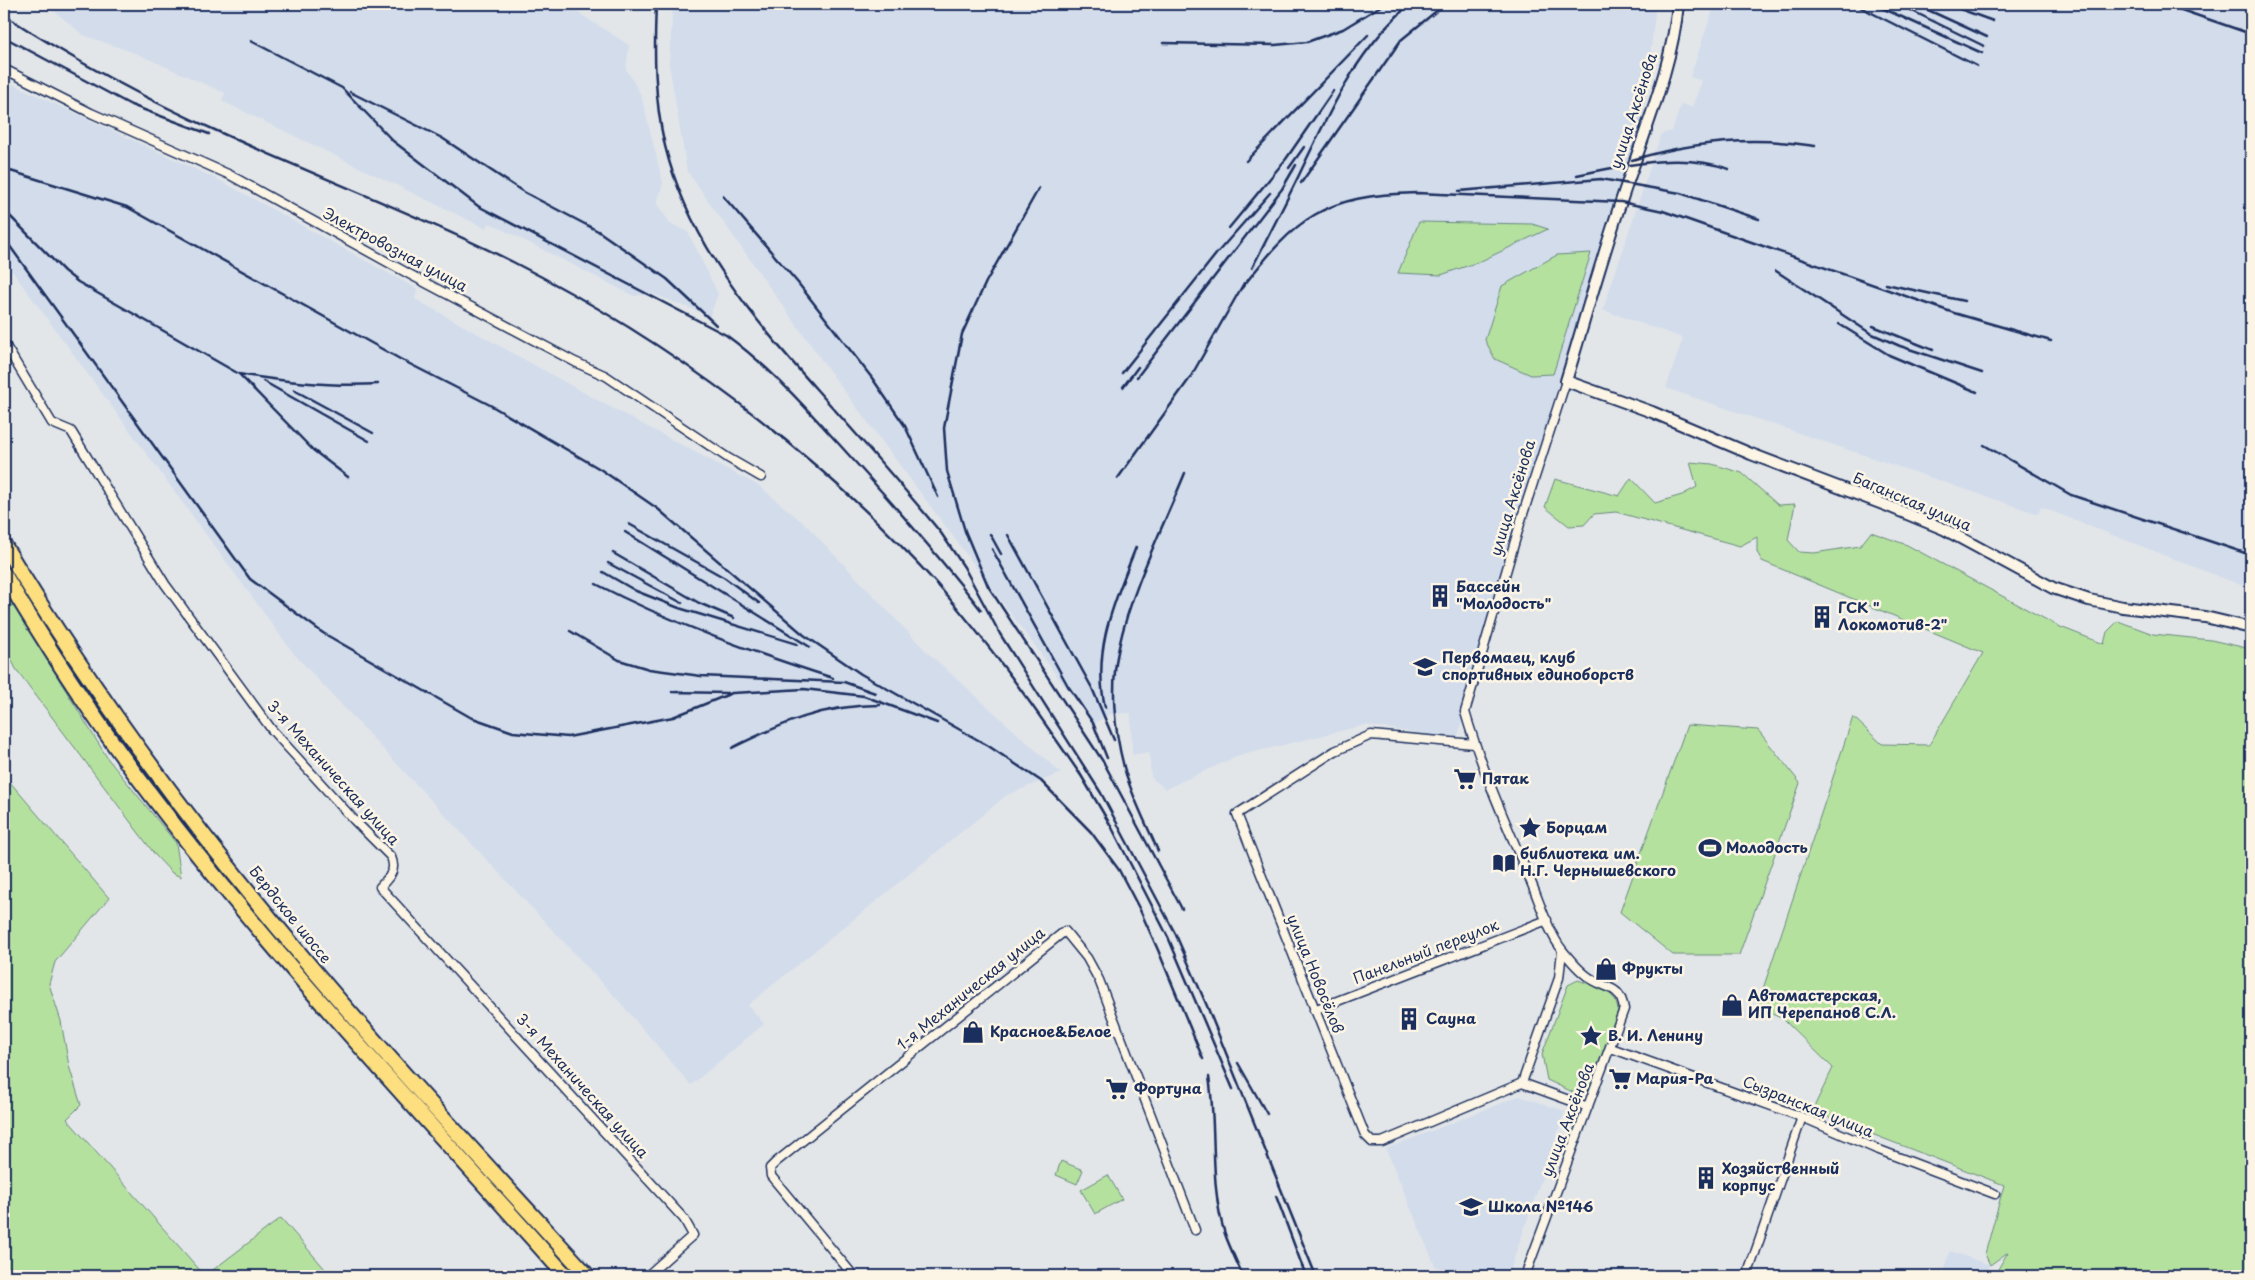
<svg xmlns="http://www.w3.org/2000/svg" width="2255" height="1280" font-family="'Playpen Sans',sans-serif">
  <rect width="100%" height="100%" fill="#e3e6e9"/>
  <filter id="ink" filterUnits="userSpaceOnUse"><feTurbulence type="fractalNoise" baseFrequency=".02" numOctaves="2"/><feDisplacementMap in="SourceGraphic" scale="10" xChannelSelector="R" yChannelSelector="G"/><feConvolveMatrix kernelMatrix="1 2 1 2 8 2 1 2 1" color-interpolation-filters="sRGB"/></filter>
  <g filter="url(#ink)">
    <path fill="#d2dceb" d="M46,4H564L629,45L626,69L641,95L663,183L657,204L670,223L688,232L718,294L710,316L653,294L634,296L490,223L485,228L222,101L225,93L135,53L83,35Z
      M673,4H1656L1643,120L1564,364L1457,739L1365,725L1238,756L1165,789L1151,777L1149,752L1132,755L1131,713L1110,714L1093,724L828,369L687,171L669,64Z
      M1715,4H2251V589L2041,507L2038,514L1666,388L1683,338L1603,310L1661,134L1672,131L1681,104L1692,107L1702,81L1690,77Z
      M4,80L223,182L417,289L415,299L599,401L759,486L807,526L927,652L1061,773L1007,795L748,1005L764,1024L691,1085L618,1000L294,654L4,260Z
      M1519,1096L1565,1111L1508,1276H1464L1435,1266L1386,1149Z
      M1950,1251L1990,1265L1986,1276H1943Z"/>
    <path fill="#b5e19f" stroke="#68887e" d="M1419,222L1532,224L1548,229L1481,261L1441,275L1398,273Z
      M1591,253L1553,374L1531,375L1495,359L1485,340L1502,286L1557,255Z
      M1690,462L1712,464L1742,473L1778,505L1795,504L1788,540L1799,552L1814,553L1860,546L1871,532L1907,545L2058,626L2104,644L2107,632L2118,621L2153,634L2211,640L2251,649V1276H1994L2008,1252L1990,1265L1985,1254L2004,1185L1812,1111L1833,1068L1783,1019L1757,1007L1853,717L1882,744L1929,745L1983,653L1762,561L1757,552V537L1740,546L1616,512L1594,514L1584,525L1569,526L1545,507L1555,479L1619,496L1631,478L1655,503L1682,495L1697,487Z
      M4,590L108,759L176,843L181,877L172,873L156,856L16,669L4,645Z
      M1687,725L1758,730L1800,783L1739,955H1673L1620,912Z
      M9,781L109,898L55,962L49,984L61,1021L69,1066L81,1105L67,1119L205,1276H4V783Z
      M1578,980C1596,987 1616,989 1618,1011L1590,1089L1579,1095L1547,1080L1542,1054L1568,985Z
      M1061,1161L1083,1170L1077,1184L1056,1175Z
      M1108,1175L1122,1199L1095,1214L1081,1190Z
      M281,1218L331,1276H205Z"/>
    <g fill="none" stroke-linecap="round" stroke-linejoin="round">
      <defs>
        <path id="street" d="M4,69L91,113L230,175L409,274L575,362L606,376L728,458L761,477
          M4,343L52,423L71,431L165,584L272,730L354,820L391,857C397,871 389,877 380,887L684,1219L693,1235L647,1276
          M1474,744L1371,735L1335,751L1237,814L1365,1135L1372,1142H1382L1522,1083
          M1562,951L1559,978L1522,1083L1588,1107
          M1314,1010L1547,920
          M1611,1048L1802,1117L1874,1148L1995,1194
          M852,1276L853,1275L771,1176L770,1168L776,1162L1065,931L1087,958L1099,980L1195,1230
          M1525,1276L1624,1009C1620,986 1610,990 1593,980C1582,974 1571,961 1563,951C1549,934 1540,903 1531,882C1507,826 1482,770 1465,712L1522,517L1566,381
          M1747,1276L1802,1117"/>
        <path id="secondary" d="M1678,4C1673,59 1652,112 1634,164C1608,235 1588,309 1566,381L1652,412L1751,454L1888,506L1944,529L2053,588L2089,600L2123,607L2205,617L2251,628"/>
        <path id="highway" d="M4,545C92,692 195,830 305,960C396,1068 493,1172 588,1276
          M4,574C49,650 98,726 152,796C280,965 426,1118 566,1276"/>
      </defs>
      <use href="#street" stroke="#1b2f5e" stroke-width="11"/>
      <use href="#secondary" stroke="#1b2f5e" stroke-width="14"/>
      <use href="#highway" stroke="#1b2f5e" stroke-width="18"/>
      <use href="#street" stroke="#fcf5e5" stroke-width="8"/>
      <use href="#secondary" stroke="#fcf5e5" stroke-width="10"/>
      <use href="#highway" stroke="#fddf80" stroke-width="14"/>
      <path stroke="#1b2f5e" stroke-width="2.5" d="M656,4C654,52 654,99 665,146C689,243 753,318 817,390C859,437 901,484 941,533L964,567L1000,634L1101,793L1176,935L1207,1006L1316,1276
        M1854,4L1977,66
        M1873,4L1982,53
        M1898,4L1984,46
        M1915,4L1987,37
        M1946,4L1993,21
        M1983,4L1997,9
        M2164,4L2251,34
        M4,15C72,59 143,98 217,131C315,176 417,214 513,262C671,342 817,452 936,583C990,644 1036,710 1082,777
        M4,37L131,105L209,134
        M251,41L342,88L393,141L478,206L726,335C770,367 801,403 838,443C887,497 936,552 981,610
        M1163,43L1275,45L1307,42L1343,29L1384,4
        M350,92L442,138L522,191L598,231L667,279L716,325
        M1632,160C1691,142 1754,136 1815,146
        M1246,161L1368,35
        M1289,168L1304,147
        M4,169L127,207L400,359L490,405L600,469L658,509L804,635L861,674L987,745L1041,781L1091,832L1119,870L1140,910L1158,950L1203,1059
        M1577,175C1626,165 1681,152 1729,169
        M1301,183L1401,40L1445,4
        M1039,188L986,282L962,334L944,428L947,471L965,531L988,586L1104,763L1182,909
        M1459,191L1601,179L1680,193L1759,219
        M723,196L798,283L872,378L905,426L938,497
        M4,210L64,271L78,282L239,374L313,450L348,477
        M1229,228L1286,159L1333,91
        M4,238L250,579L323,633L470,717L513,732L568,737L673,717L732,693L804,689L864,696L937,723
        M1252,268C1268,237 1284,206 1299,175C1330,111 1355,52 1410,4
        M1776,271L1870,333L1900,346L1982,373
        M1886,284L1964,301
        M1241,289C1297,217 1323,195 1417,193L1621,202L1663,211L1954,313L2051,341
        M1839,324L1889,355L1977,392
        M1873,326L1933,350
        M1122,373L1217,253L1270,193
        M239,374C286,382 331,387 378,384
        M1137,377L1282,189L1296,165
        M263,381L369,441
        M1123,387L1138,367
        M294,390L373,433
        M1984,445L2071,495L2251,555
        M1118,478L1190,378L1244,283
        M629,524L725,578L759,603
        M625,532L810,647
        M990,534L1001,554
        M1008,535L1092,688L1114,740
        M992,549L1068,686L1093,723L1107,758
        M613,553L699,603L734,618
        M608,563L682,603
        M603,572L636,591L679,608L797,644
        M596,584C671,623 752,652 833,678
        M570,631L619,660L649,669L701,676L844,682L875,693
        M672,692L727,693
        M1105,707C1092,648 1115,601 1136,547
        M732,748C783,723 822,705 880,705
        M1079,772L1111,826L1168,937L1233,1089
        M1158,851C1147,825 1130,793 1124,767C1114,729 1110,685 1119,647C1131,590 1163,527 1185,473
        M1238,1063L1267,1114
        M1209,1077C1217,1127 1209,1186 1225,1234C1230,1248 1237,1262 1243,1276
        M1276,1196L1306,1276"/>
    </g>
  </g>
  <defs>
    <symbol id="building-bare" viewBox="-9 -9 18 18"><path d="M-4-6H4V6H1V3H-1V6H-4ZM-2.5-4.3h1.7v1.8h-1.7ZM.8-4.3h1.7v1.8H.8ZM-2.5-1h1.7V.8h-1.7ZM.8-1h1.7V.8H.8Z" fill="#1b2f5e" stroke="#fcf5e5" stroke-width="2.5" paint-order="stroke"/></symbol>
    <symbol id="school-bare" viewBox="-9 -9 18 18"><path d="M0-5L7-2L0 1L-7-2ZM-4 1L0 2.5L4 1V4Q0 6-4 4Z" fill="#1b2f5e" stroke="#fcf5e5" stroke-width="2.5" paint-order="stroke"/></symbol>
    <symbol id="supermarket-bare" viewBox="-9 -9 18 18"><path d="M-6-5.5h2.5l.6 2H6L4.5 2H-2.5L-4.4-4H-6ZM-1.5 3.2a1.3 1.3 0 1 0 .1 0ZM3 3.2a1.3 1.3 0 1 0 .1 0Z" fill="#1b2f5e" stroke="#fcf5e5" stroke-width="2.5" paint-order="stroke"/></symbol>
    <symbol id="sight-bare" viewBox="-9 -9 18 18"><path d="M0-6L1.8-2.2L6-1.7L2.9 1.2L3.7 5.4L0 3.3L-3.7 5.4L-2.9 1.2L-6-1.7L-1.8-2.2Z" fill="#1b2f5e" stroke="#fcf5e5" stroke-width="2.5" paint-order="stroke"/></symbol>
    <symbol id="stadium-bare" viewBox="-9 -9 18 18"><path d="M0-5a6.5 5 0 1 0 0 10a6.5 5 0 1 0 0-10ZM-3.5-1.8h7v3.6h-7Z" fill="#1b2f5e" stroke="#fcf5e5" stroke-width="2.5" paint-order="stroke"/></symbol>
    <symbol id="library-bare" viewBox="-9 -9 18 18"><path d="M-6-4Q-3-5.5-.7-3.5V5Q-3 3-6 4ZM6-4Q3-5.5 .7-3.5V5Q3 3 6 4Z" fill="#1b2f5e" stroke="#fcf5e5" stroke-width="2.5" paint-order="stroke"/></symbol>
    <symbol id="shop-bare" viewBox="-9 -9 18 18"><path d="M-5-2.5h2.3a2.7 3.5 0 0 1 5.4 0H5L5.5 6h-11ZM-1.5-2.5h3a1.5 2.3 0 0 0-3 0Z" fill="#1b2f5e" stroke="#fcf5e5" stroke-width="2.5" paint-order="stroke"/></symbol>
  </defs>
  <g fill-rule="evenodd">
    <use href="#building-bare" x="1424" y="580" width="32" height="32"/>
    <use href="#building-bare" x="1806" y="601" width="32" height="32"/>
    <use href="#school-bare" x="1409" y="651" width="32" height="32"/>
    <use href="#supermarket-bare" x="1449" y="763" width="32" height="32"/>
    <use href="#sight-bare" x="1514" y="812" width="32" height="32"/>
    <use href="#stadium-bare" x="1694" y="832" width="32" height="32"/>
    <use href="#library-bare" x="1488" y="847" width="32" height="32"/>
    <use href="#shop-bare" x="1590" y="953" width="32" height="32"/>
    <use href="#shop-bare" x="1716" y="989" width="32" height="32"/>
    <use href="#building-bare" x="1393" y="1003" width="32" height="32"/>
    <use href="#shop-bare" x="957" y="1016" width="32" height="32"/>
    <use href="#sight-bare" x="1575" y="1020" width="32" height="32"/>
    <use href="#supermarket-bare" x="1604" y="1063" width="32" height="32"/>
    <use href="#supermarket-bare" x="1101" y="1073" width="32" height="32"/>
    <use href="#building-bare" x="1690" y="1162" width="32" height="32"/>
    <use href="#school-bare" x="1455" y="1191" width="32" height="32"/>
  </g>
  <g text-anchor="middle" stroke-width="5" stroke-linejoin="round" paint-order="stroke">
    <g font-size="15" fill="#1b2f5e" stroke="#fcf5e5">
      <text transform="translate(1634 111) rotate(-72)" y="5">улица Аксёнова</text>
      <text transform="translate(395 250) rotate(28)" y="5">Электровозная улица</text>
      <text transform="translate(1513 498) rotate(-73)" y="5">улица Аксёнова</text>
      <text transform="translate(1912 502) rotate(23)" y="5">Баганская улица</text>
      <text transform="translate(333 773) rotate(48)" y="5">3-я Механическая улица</text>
      <text transform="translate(290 915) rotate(51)" y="5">Бердское шоссе</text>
      <text transform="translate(1426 952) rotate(-21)" y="5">Панельный переулок</text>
      <text transform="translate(1315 974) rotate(68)" y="5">улица Новосёлов</text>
      <text transform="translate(971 989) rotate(-39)" y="5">1-я Механическая улица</text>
      <text transform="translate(582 1086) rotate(48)" y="5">3-я Механическая улица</text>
      <text transform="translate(1808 1107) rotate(22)" y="5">Сызранская улица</text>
      <text transform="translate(1568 1120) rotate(-69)" y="5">улица Аксёнова</text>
    </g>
    <g font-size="15" font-weight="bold" fill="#1b2f5e" stroke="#fcf5e5" text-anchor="start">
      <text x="1456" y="592">Бассейн<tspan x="1456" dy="17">"Молодость"</tspan></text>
      <text x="1838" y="613">ГСК "<tspan x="1838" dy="17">Локомотив-2"</tspan></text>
      <text x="1442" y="663">Первомаец, клуб<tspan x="1442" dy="17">спортивных единоборств</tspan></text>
      <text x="1482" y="784">Пятак</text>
      <text x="1546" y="833">Борцам</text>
      <text x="1726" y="853">Молодость</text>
      <text x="1520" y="859">библиотека им.<tspan x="1520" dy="17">Н.Г. Чернышевского</tspan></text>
      <text x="1622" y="974">Фрукты</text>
      <text x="1748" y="1001">Автомастерская,<tspan x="1748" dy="17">ИП Черепанов С.Л.</tspan></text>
      <text x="1426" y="1024">Сауна</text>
      <text x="990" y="1037">Красное&amp;Белое</text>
      <text x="1608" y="1041">В. И. Ленину</text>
      <text x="1636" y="1084">Мария-Ра</text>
      <text x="1134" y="1094">Фортуна</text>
      <text x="1722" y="1174">Хозяйственный<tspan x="1722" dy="17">корпус</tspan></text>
      <text x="1488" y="1212">Школа №146</text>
    </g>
  </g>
  <rect width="2255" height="1280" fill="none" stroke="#fcf5e5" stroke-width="20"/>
  <rect x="10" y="10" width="2235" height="1260" fill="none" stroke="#1b2f5e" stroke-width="2" filter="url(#ink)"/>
</svg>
